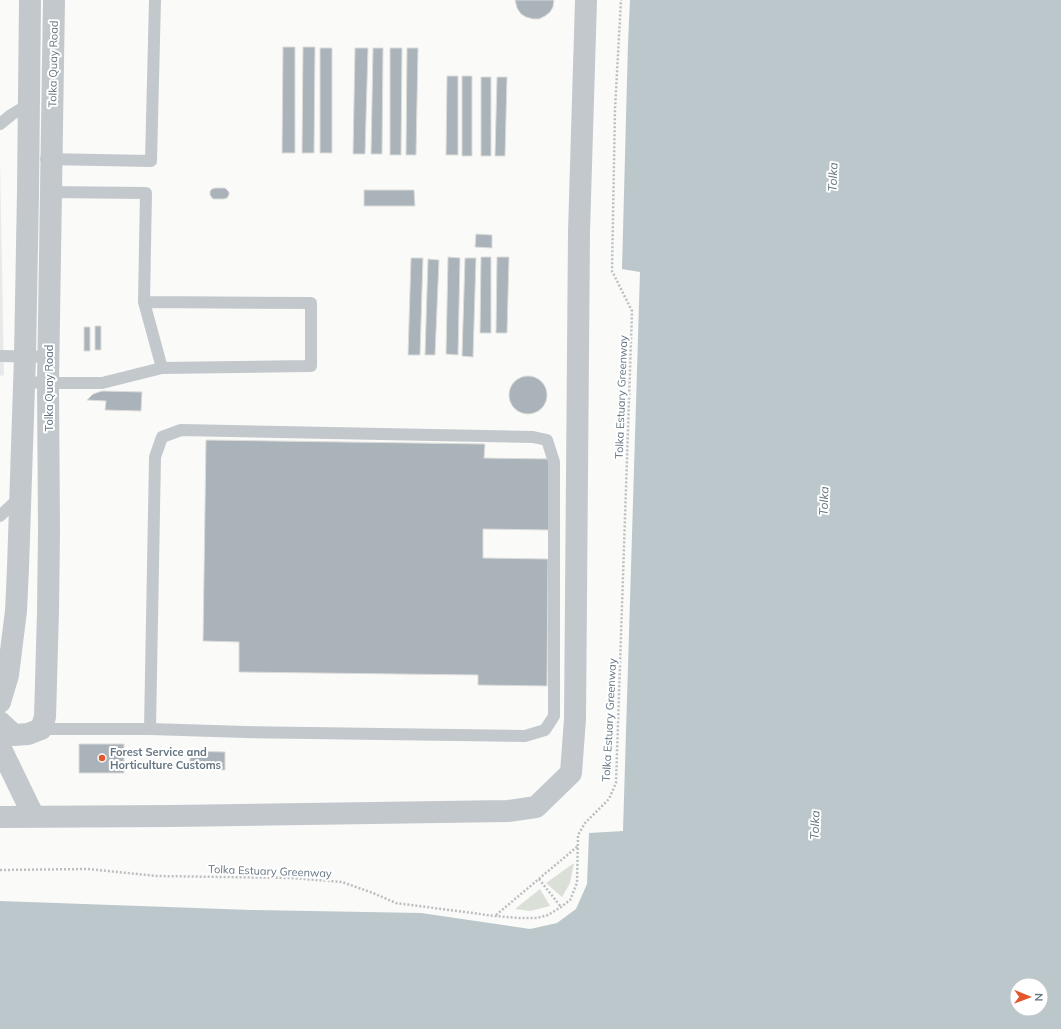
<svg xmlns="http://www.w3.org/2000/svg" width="1061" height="1029" font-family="Mulish,sans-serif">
  <rect width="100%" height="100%" fill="#fafaf8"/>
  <path fill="#e8e9e9" d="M0,158L4,375L0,376Z"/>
  <path fill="#dadfd7" d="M574,863L570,883L562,897L546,883Z
    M540,889L550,906L530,911L515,909Z"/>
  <path fill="#bbc7cb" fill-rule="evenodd" d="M630,0H1061V1029H0V901L251,910L421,913L530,929L557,923L576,909L587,884L589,833L623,831L640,272L622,269L628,43ZM1017,985H1041V1009H1017Z"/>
  <path fill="#aab3b9" stroke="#dcdcda" d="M515,0H554L553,7L550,12L545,16L539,19H533L526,17L521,14L517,8Z
    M283,47H295V153H282Z
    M303,47H315L314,153H302Z
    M320,48H332V153H320Z
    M355,48H368L365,154H353Z
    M373,48H383L382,154H371Z
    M390,48H402L401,155H390Z
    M407,48H418L416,155H406Z
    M447,76H458V155H446Z
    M462,76H472V156H462Z
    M481,77H491V156H481Z
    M497,77H507L505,156H495Z
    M215,188H225L229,192V195L227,198L224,199H213L210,195V191L212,189Z
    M364,190H414L415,206H364Z
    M476,234L492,235V248L475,247Z
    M448,257L460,258L458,355L446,354Z
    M481,257H491V333H480Z
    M497,257H509L507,333H496Z
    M411,258H423L420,355H408Z
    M465,258H476L473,357L462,356Z
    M428,259L439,260L435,355H425Z
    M95,326H101V350H95Z
    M84,327H90V351H84Z
    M509 395a19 19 0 1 1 38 0a19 19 0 1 1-38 0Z
    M102,391L142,392L141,411L105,410L106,401L87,400L93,394Z
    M206,440L485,444L484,458L550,459L549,530L483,529V558L548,559L547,686L478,685V675L239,672V642L203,641Z
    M79,744H124V773H79Z
    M190,751L225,752V770L190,769Z"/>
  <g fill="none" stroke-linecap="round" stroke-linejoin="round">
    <path stroke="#bbbfc2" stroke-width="2.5" stroke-dasharray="2 2" stroke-linecap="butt" d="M0,870L88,869L157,876L292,878L342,882L373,893L396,903L495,916L519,918H537L548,915L561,907L570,900L577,883L578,835L585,823L609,799L616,783L632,311L612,271L615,109L621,0
      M539,879L561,907
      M496,915L578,846"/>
    <path stroke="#c3c8cc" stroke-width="12" d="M0,124L11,115L29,104
      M46,159L151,161L155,0
      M46,192L146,193L144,302L162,368
      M0,356L49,357
      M24,382L48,383H102L162,368L311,366V303L144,302
      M0,516L20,497
      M41,729H150L245,732L525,736L545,730L554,716V462L547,440L533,437L181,430L162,437L155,457L150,729"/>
    <path stroke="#c3c8cc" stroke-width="22" d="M0,722L14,735L28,734L41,729L45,717L48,612L49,531L48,383L54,0"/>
    <path stroke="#c3c8cc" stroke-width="22" d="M0,702L8,675L16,611L18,568L25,356L28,192L30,0
      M0,743L2,751L34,817
      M0,817L172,816L508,811L536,807L571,773L575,719L579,232L586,0"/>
  </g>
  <circle fill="#e4572e" stroke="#fff" stroke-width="1.5" cx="102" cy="758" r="4"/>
  <g text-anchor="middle" stroke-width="4" stroke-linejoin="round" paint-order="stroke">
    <g font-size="11" fill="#657683" stroke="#fff">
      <text transform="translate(53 64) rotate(-89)" y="4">Tolka Quay Road</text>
      <text transform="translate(49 388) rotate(-90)" y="4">Tolka Quay Road</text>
      <text transform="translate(621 397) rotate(-88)" y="4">Tolka Estuary Greenway</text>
      <text transform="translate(609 720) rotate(-87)" y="4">Tolka Estuary Greenway</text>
      <text transform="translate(270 871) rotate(2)" y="4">Tolka Estuary Greenway</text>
    </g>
    <g font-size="11" font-weight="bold" fill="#657683" stroke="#fff" text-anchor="start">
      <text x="110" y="756">Forest Service and<tspan x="110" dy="13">Horticulture Customs</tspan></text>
    </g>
    <g font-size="12" font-style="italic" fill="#60757c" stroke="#fff">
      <text transform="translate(833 177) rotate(-88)" y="4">Tolka</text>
      <text transform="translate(824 501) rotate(-88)" y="4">Tolka</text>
      <text transform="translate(815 825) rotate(-88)" y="4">Tolka</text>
    </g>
  </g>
  <g transform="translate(1029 997) rotate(91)"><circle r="19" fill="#ffffff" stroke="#c1c8cd"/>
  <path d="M0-3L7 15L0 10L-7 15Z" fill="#e4572e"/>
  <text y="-6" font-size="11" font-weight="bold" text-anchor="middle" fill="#657683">N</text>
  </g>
</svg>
